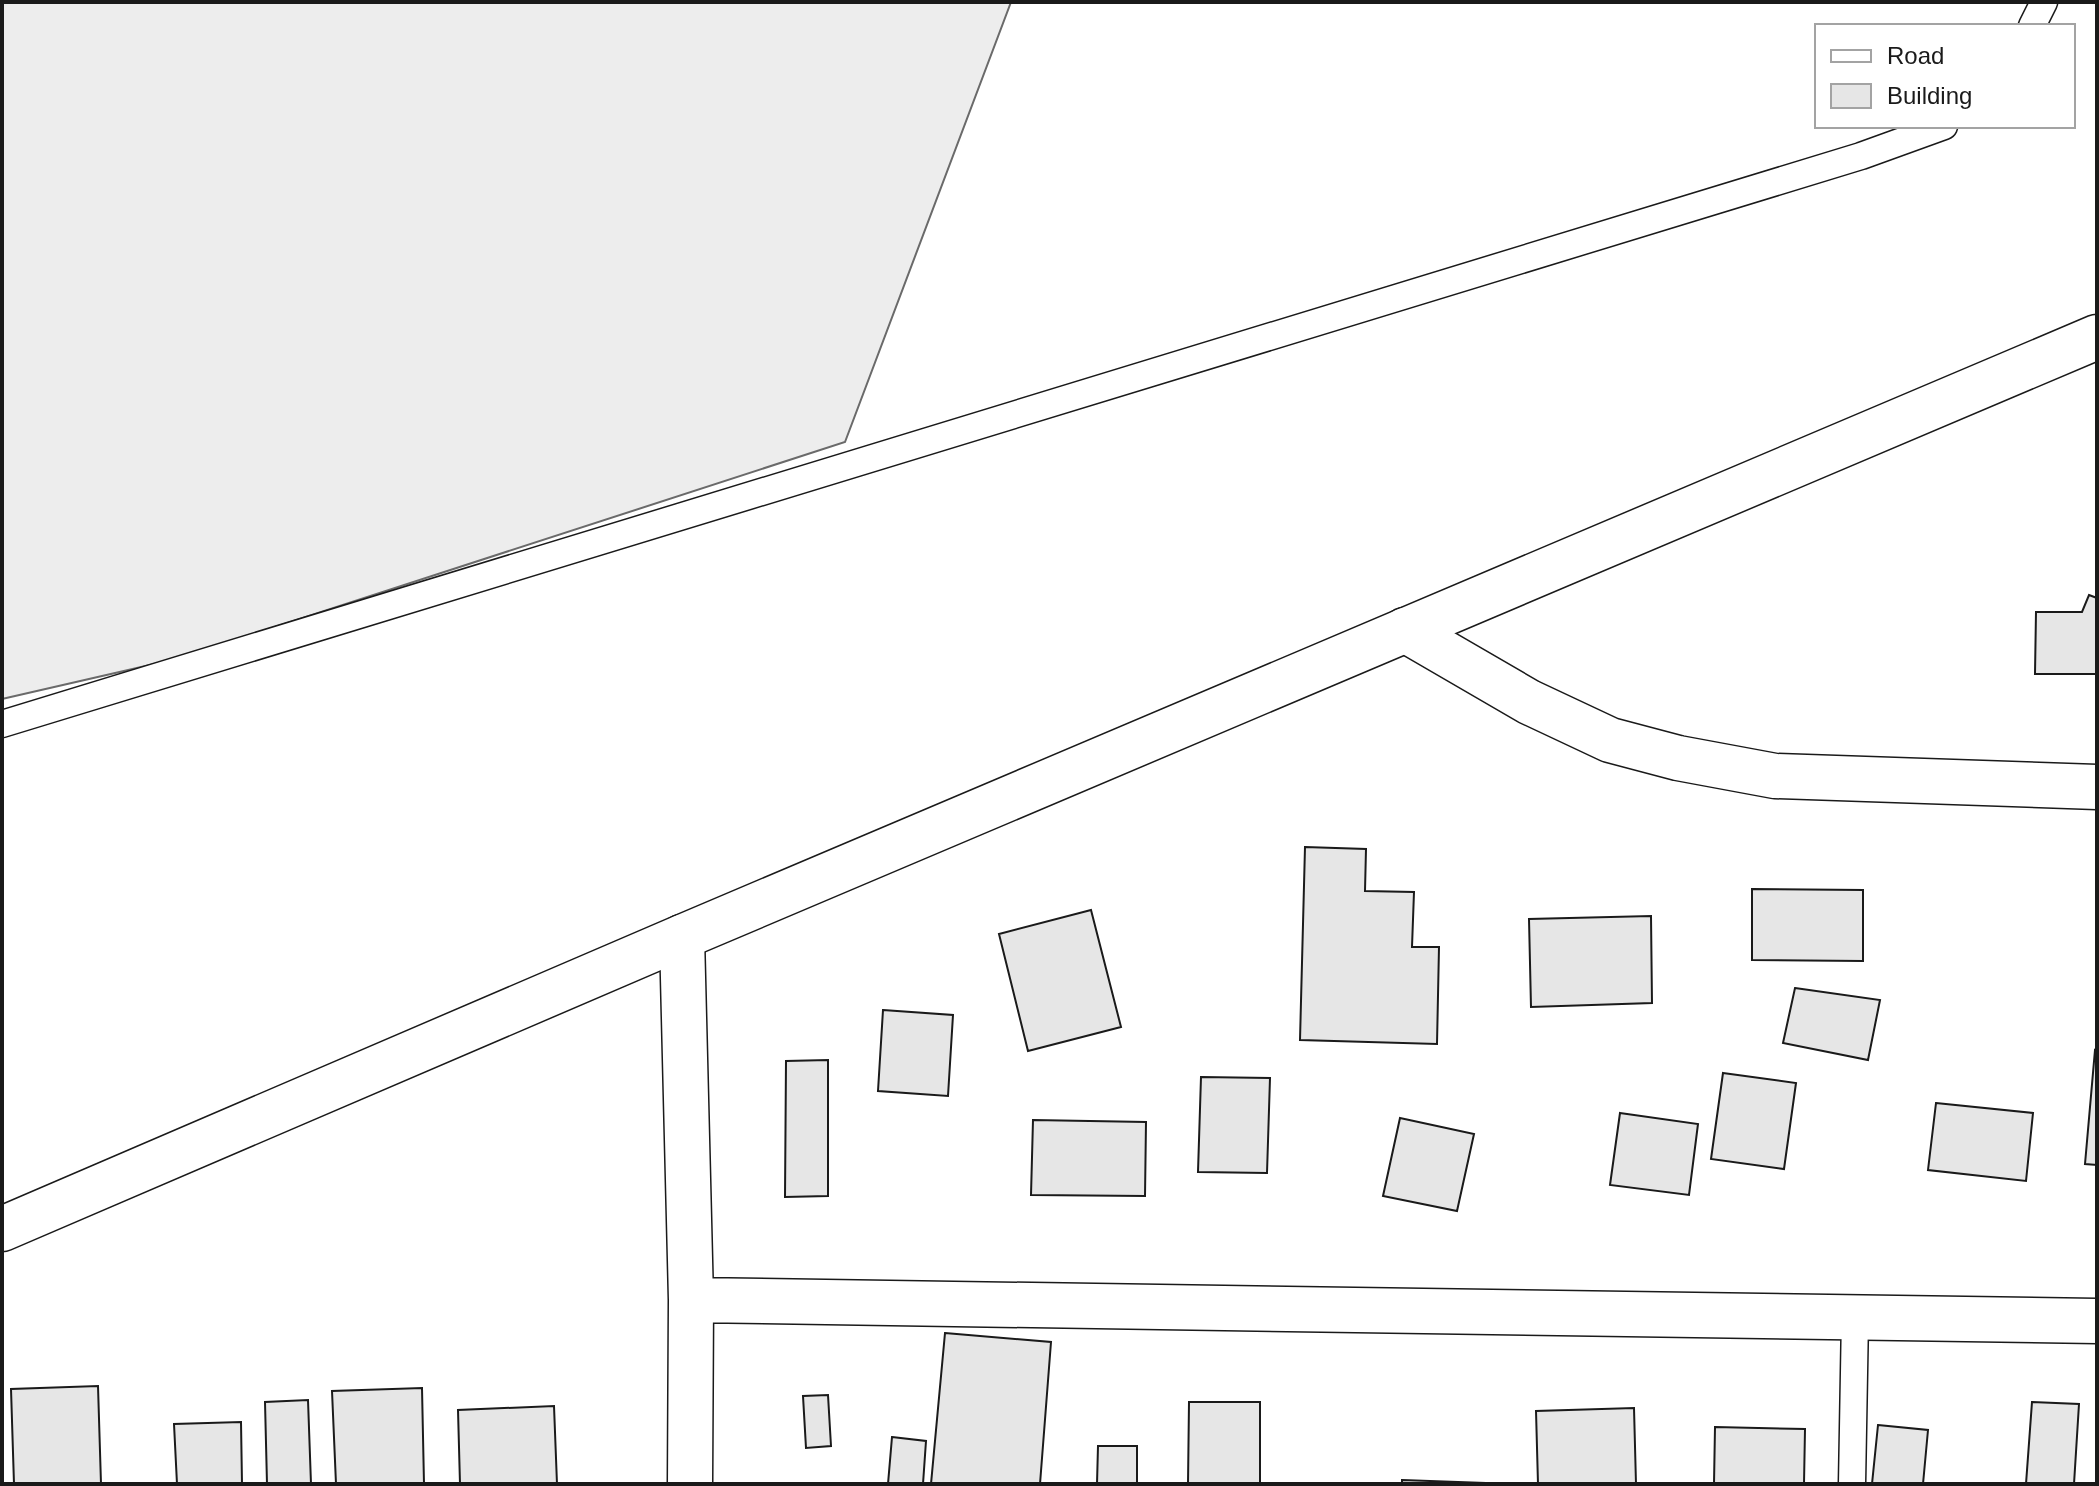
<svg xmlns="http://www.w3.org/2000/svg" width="2099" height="1486" font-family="Helvetica,sans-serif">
  <rect width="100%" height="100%" fill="#fff"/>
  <path fill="#ededed" stroke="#6a6a6a" stroke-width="2" d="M2,2H1011L845,442L176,659L2,699Z"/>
  <path fill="#e6e6e6" stroke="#1a1a1a" stroke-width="2" d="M2089,595L2097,598V674H2035L2036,612H2082Z
    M1305,847L1366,849L1365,891L1414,892L1412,947H1439L1437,1044L1300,1040Z
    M1752,889L1863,890V961L1752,960Z
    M1091,910L1121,1027L1028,1051L999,934Z
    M1651,916L1652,1003L1531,1007L1529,919Z
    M1795,988L1880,1000L1868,1060L1783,1043Z
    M883,1010L953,1015L948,1096L878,1091Z
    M2095,1050L2097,1051V1165L2085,1164Z
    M828,1060V1196L785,1197L786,1061Z
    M1723,1073L1796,1083L1784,1169L1711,1159Z
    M1201,1077L1270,1078L1267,1173L1198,1172Z
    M1936,1103L2033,1113L2026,1181L1928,1170Z
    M1620,1113L1698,1124L1689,1195L1610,1185Z
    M1400,1118L1474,1134L1457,1211L1383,1196Z
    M1033,1120L1146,1122L1145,1196L1031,1195Z
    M945,1333L1051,1342L1040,1484H931Z
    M98,1386L101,1484H14L11,1389Z
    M422,1388L424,1484H336L332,1391Z
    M828,1395L831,1446L806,1448L803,1396Z
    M308,1400L311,1484H267L265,1402Z
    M1189,1402H1260V1484H1188Z
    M2032,1402L2079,1404L2074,1484H2026Z
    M554,1406L557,1484H460L458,1410Z
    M1634,1408L1636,1484H1538L1536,1411Z
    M241,1422L242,1484H177L174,1424Z
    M1878,1425L1928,1430L1923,1484H1872Z
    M1715,1427L1805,1429L1804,1484H1714Z
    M892,1437L926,1441L923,1484H888Z
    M1098,1446H1137V1484H1097Z
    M1402,1480L1486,1483L1402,1484Z"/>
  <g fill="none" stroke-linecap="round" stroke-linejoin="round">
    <defs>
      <path id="lane" d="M2032,26L2044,2
        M2,724L1861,156L1944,126
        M1852,1484L1855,1317"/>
      <path id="street" d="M1405,630L1529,702L1610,740L1678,758L1775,776L2097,787
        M682,937L691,1300L690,1484
        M691,1300L2097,1321"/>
      <path id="highway" d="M2,1229L682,937L2097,337"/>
    </defs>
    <use href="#lane" stroke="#1a1a1a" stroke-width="29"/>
    <use href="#street" stroke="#1a1a1a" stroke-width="47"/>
    <use href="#highway" stroke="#1a1a1a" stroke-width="47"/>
    <use href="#lane" stroke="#fff" stroke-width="26"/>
    <use href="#street" stroke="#fff" stroke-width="44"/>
    <use href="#highway" stroke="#fff" stroke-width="44"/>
  </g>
  <rect width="2099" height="1486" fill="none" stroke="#1a1a1a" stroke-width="8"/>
  <rect x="1815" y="24" width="260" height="104" fill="#ffffff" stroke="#a3a3a3" stroke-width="2"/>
  <rect x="1831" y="50" width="40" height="12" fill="#ffffff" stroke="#a3a3a3" stroke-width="2"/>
  <text x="1887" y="64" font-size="24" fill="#1a1a1a">Road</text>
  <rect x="1831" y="84" width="40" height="24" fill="#e6e6e6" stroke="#a3a3a3" stroke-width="2"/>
  <text x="1887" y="104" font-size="24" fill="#1a1a1a">Building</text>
</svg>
